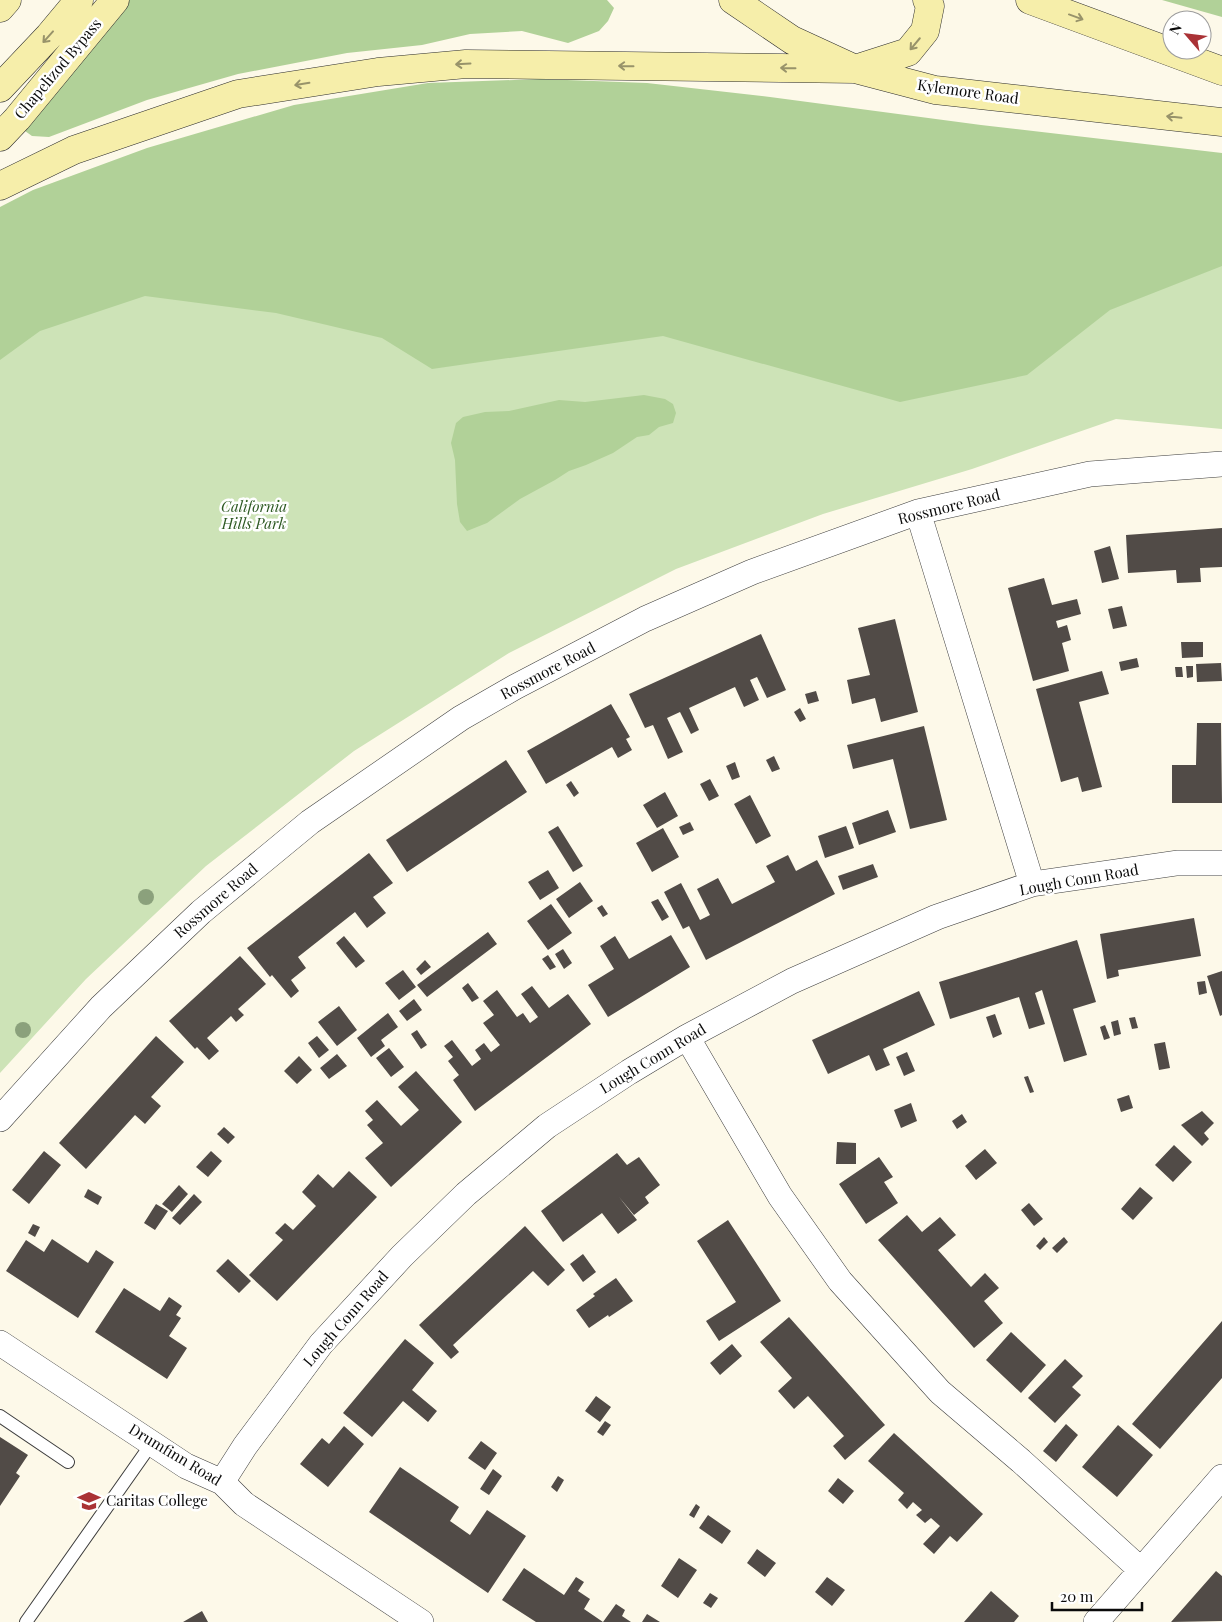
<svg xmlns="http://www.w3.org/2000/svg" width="1222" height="1622" font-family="'Playfair Display',serif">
  <rect width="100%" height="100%" fill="#fdf9e9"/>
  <path fill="#cde3b7" d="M1222,210V429L1116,419L972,469L823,514L676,569L509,653L354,751L206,866L86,979L0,1073V310L52,285Z"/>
  <path fill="#b1d198" d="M124,0H607L614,8L608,21L599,31L568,43L522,31L470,34L422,45L347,53L238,74L147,100L49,137L32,136L25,131L22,120Z
    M1162,0H1222V17Z
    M540,79L647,83L770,97L981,125L1222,153V266L1110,310L1027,375L900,402L663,336L432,369L382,338L276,313L145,296L40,331L0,360V207L33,190L147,148L294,105L428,83Z
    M644,395L665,399L673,404L676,413L673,423L659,427L649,435L637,437L613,453L586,465L569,471L555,480L520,499L487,523L467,531L460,522L457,504L455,460L451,443L456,423L463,417L485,412L509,411L559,400L585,402Z"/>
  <path fill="#514b47" d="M1222,528V567L1200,568L1201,582L1177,583L1176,570L1128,573L1126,535Z
    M1110,546L1119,579L1102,583L1094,551Z
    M1044,578L1052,605L1077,599L1081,614L1056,621L1058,628L1067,625L1071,640L1062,643L1069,671L1033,681L1008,588Z
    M1122,606L1127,626L1113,629L1108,609Z
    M895,619L918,712L881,722L875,698L852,704L847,680L870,675L858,628Z
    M761,634L786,690L767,698L757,677L750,680L759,700L744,707L735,687L689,708L699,730L691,734L680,712L667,718L683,752L668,759L653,725L645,728L629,694Z
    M1181,642H1203V657L1182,658Z
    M1137,658L1139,667L1121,671L1119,662Z
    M1221,663L1222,681L1197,682L1196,664Z
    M1186,666H1193V677L1187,678Z
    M1175,667H1182L1183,677H1176Z
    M1102,671L1109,694L1079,702L1102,787L1082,792L1078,777L1061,782L1036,689Z
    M816,691L819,701L808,704L805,694Z
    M611,704L630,737L626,739L632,750L618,758L612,747L546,784L527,751Z
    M800,708L806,719L800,722L794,712Z
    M1197,723H1221L1222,803H1172V765H1196Z
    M924,726L947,820L910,829L893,759L853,769L847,745Z
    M774,756L780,769L772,772L766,760Z
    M506,760L527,792L407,872L386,840Z
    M735,762L740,777L732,780L726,766Z
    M710,779L719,796L709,801L700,784Z
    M571,781L579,793L574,797L566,785Z
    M665,792L678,816L657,828L643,805Z
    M750,795L771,836L756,844L734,804Z
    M888,810L896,832L859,845L852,823Z
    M690,822L694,830L683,835L679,827Z
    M558,826L583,866L573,872L548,832Z
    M846,826L854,848L825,858L818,836Z
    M663,828L679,857L652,872L636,843Z
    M369,853L393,883L373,897L386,913L367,928L355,912L298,957L306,968L291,980L299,991L291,998L272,975L270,977L247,948Z
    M788,855L796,871L817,860L835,894L706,960L689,926L683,929L664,892L681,883L700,920L710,915L697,889L718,878L732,904L775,882L766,866Z
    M873,864L878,877L843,890L838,876Z
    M548,870L559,888L540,900L528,882Z
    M580,882L593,901L569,918L556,899Z
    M658,899L669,917L662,921L651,902Z
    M551,904L572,933L548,950L527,921Z
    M602,905L608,914L603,917L597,908Z
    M1194,918L1201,956L1118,970L1119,976L1107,979L1100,934Z
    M488,932L497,944L427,997L417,985Z
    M671,935L690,967L608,1017L588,985L614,969L600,946L615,936L629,959Z
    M344,936L365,961L356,968L336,943Z
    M1077,940L1096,1002L1073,1009L1087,1055L1064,1062L1042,990L1035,993L1045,1024L1029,1029L1019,997L950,1019L939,982Z
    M563,949L572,963L564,969L555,954Z
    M548,955L556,967L550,970L542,959Z
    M240,956L266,984L238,1009L244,1015L236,1022L231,1016L207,1038L219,1051L209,1060L197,1047L195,1049L169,1021Z
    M425,960L431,967L421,975L416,969Z
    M403,970L416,987L399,1000L385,983Z
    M1222,971V1015L1220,1016L1207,976Z
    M1205,981L1207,993L1199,995L1197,982Z
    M468,983L479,998L472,1002L462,988Z
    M532,986L549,1008L568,994L591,1024L475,1111L453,1080L459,1075L448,1061L453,1057L444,1046L452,1040L472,1066L481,1059L475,1050L484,1043L491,1052L500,1045L483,1023L494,1015L483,1001L497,990L517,1017L523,1013L530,1023L538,1017L521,994Z
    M919,991L935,1025L883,1049L890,1065L876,1071L869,1055L828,1074L812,1040Z
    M414,999L422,1010L407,1021L399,1011Z
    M339,1006L357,1030L337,1046L318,1022Z
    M388,1013L398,1027L381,1040L385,1046L371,1057L357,1038Z
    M995,1014L1002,1034L993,1038L986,1017Z
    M1135,1017L1138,1028L1132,1029L1129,1018Z
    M1118,1020L1121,1034L1114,1036L1111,1022Z
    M1105,1025L1110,1038L1104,1040L1100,1027Z
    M417,1030L427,1045L421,1049L411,1034Z
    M156,1036L184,1062L151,1097L161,1106L145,1124L135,1115L86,1169L59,1143Z
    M317,1036L329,1050L319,1058L308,1043Z
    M1165,1042L1170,1068L1159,1070L1154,1044Z
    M389,1048L404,1067L391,1077L376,1058Z
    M907,1052L915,1071L904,1076L896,1057Z
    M337,1054L347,1066L329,1079L320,1068Z
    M299,1056L312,1070L297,1084L284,1071Z
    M416,1071L462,1122L391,1187L365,1158L383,1143L367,1125L373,1120L365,1111L377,1100L401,1126L419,1110L398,1087Z
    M1028,1076L1034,1092L1030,1093L1024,1077Z
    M1129,1095L1133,1108L1121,1112L1117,1099Z
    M911,1103L917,1121L901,1128L894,1110Z
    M1202,1111L1214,1123L1204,1133L1209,1139L1202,1146L1181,1125Z
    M962,1114L967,1122L957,1129L952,1121Z
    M224,1127L235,1137L228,1144L217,1134Z
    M837,1142L856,1143V1164H836Z
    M1174,1145L1192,1162L1173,1182L1155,1165Z
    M985,1149L997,1163L976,1180L965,1166Z
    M44,1151L61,1165L29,1204L12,1190Z
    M211,1151L222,1161L208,1177L196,1167Z
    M617,1153L627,1165L639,1157L660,1185L645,1197L649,1203L634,1215L619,1197L637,1220L618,1234L602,1213L563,1242L541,1211Z
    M879,1157L893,1177L884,1182L898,1203L866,1224L839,1184Z
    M349,1171L377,1197L277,1301L249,1275L283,1240L275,1233L285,1223L293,1230L316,1206L302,1192L318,1174L333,1188Z
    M179,1185L188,1194L172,1212L162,1204Z
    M1140,1187L1153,1198L1133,1220L1121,1209Z
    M88,1189L102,1197L98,1205L84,1197Z
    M194,1194L202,1202L180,1225L172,1218Z
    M1029,1203L1043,1219L1034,1226L1021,1210Z
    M156,1204L168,1211L155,1230L144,1223Z
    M907,1215L922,1232L940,1217L956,1235L938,1250L971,1287L985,1273L999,1288L984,1301L1003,1323L974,1348L878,1240Z
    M728,1220L781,1301L719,1341L706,1321L736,1302L697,1241Z
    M33,1224L40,1227L35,1237L28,1233Z
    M525,1226L565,1270L548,1286L533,1271L453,1345L459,1352L451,1359L419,1325Z
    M1044,1237L1048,1242L1040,1250L1036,1246Z
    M1064,1237L1068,1242L1057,1253L1052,1248Z
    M52,1239L88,1263L96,1250L114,1262L78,1318L6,1271L26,1240L44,1252Z
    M583,1254L596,1272L583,1282L570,1264Z
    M228,1259L251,1281L239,1293L216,1271Z
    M616,1278L633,1301L609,1317L608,1315L589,1328L576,1310L595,1296L593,1294Z
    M124,1288L160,1311L169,1297L182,1306L176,1315L181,1318L169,1336L187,1348L167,1379L95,1332Z
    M789,1317L885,1425L845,1460L833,1446L844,1436L808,1396L794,1409L778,1391L792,1378L760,1342Z
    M1222,1321V1378L1160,1449L1132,1424Z
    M1011,1332L1046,1365L1021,1393L986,1360Z
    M405,1339L434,1363L412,1390L437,1411L428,1422L403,1401L372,1437L343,1413Z
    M732,1344L742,1356L720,1375L710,1363Z
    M1065,1359L1083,1376L1072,1387L1081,1395L1055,1423L1028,1398Z
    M596,1396L611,1407L600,1422L585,1411Z
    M605,1421L611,1425L603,1436L597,1432Z
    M1066,1424L1078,1435L1056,1462L1043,1451Z
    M1118,1425L1153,1455L1117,1497L1082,1467Z
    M344,1426L364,1444L328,1487L300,1464L322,1438L329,1444Z
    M894,1433L983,1514L957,1542L950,1536L934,1554L923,1544L940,1526L931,1518L925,1523L916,1515L922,1510L913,1502L907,1509L898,1500L904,1493L868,1461Z
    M0,1437L28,1455L16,1473L20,1476L0,1506Z
    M481,1441L497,1453L485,1470L468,1458Z
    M400,1467L459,1507L450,1521L470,1535L487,1510L526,1536L488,1593L369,1512Z
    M493,1469L502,1476L489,1495L480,1489Z
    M558,1476L564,1480L557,1492L551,1487Z
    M838,1478L854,1491L843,1504L828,1491Z
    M696,1504L700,1507L694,1518L689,1515Z
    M708,1515L731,1531L722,1544L699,1528Z
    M757,1549L776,1563L765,1577L747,1563Z
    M679,1558L697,1570L678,1598L661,1586Z
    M524,1568L564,1595L576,1577L584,1582L578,1591L590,1599L584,1609L603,1622L616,1604L625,1610L622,1616L631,1622H536L502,1600Z
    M1216,1571L1222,1576V1621L1171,1622Z
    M827,1577L845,1590L832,1606L815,1592Z
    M991,1591L1019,1616L1014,1622H964Z
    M710,1593L718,1598L711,1608L703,1603Z
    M202,1611L208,1622H183Z
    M647,1614L660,1622H642Z"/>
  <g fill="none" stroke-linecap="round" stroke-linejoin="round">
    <defs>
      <path id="service" d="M0,1416L68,1462
        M26,1622L152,1443"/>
      <path id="minor" d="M918,512L1032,884
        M687,1037L780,1196L840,1281L940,1392L1021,1461L1141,1570
        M0,1119L101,1007L201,912L310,822L461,718L515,687L645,619L752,572L918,512L1090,474L1222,464
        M0,1343L186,1466L222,1482L244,1504L421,1622
        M222,1482L245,1446L321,1344L402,1256L466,1194L547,1126L629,1072L687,1037L792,981L937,917L1032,884L1177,863H1222
        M1096,1622L1222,1477"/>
      <path id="secondary" d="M733,0L792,40L855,69L935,90L1222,122
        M1030,0L1222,71
        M0,8L7,0
        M0,88L49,36L79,0
        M0,137L17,119L115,0
        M0,186L74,150L238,94L378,72L466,64L855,69L908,52L925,31L930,6L927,0"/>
    </defs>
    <use href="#service" stroke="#3d3d3d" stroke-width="14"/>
    <use href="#minor" stroke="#3d3d3d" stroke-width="26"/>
    <use href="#secondary" stroke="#2c2c2c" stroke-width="29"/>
    <use href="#service" stroke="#fff" stroke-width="12"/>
    <use href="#minor" stroke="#fff" stroke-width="25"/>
    <use href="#secondary" stroke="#f6eeaa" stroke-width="28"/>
  </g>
  <g fill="#8ba17c">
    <circle cx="146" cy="897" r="8"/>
    <circle cx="23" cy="1030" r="8"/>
  </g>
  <defs><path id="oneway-shaft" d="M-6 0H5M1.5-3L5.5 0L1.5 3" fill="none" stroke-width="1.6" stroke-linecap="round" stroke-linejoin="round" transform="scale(1.25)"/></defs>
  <g stroke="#98936a">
    <use href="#oneway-shaft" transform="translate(1076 17) rotate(20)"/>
    <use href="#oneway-shaft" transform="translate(48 37) rotate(132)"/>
    <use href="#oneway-shaft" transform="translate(915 44) rotate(130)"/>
    <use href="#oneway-shaft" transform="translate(463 64) rotate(177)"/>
    <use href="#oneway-shaft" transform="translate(626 66) rotate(-179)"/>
    <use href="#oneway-shaft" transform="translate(788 68) rotate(-179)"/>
    <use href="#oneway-shaft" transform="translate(302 84) rotate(171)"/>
    <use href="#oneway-shaft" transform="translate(1174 117) rotate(-174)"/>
  </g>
  <defs>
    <symbol id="school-bare" viewBox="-9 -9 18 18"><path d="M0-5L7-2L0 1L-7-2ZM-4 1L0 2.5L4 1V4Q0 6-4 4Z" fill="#aa3236" stroke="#fff" stroke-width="2.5" paint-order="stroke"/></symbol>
  </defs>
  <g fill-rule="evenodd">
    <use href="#school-bare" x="73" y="1485" width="32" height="32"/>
  </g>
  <g text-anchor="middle" stroke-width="5" stroke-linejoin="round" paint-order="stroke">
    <g font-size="15" fill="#0a0a0a" stroke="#fff">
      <text transform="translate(58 69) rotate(-50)" y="5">Chapelizod Bypass</text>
      <text transform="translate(968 92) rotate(8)" y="5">Kylemore Road</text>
      <text transform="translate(949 507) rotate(-14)" y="5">Rossmore Road</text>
      <text transform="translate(548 671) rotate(-28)" y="5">Rossmore Road</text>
      <text transform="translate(1079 880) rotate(-10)" y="5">Lough Conn Road</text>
      <text transform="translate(216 901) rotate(-41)" y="5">Rossmore Road</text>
      <text transform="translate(653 1059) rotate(-31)" y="5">Lough Conn Road</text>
      <text transform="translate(346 1319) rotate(-49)" y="5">Lough Conn Road</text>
      <text transform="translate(175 1455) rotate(31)" y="5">Drumfinn Road</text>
    </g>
    <g font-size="15" font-style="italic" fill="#2d5922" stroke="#fff">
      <text x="254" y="512">California<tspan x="254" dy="17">Hills Park</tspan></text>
    </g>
    <g font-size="15" fill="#0a0a0a" stroke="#fff" text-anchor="start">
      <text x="106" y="1506">Caritas College</text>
    </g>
  </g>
  <g transform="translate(1187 35) rotate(298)"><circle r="24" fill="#ffffff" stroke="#9d9d9d"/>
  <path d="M0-4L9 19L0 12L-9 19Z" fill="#aa3236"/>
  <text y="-8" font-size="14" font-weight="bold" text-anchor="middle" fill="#0a0a0a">N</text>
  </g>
  <path d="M1052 1602v8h90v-8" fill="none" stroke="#0a0a0a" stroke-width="2.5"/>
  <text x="1060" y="1602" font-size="15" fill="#0a0a0a" stroke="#ffffff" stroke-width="4" paint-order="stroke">20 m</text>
</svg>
